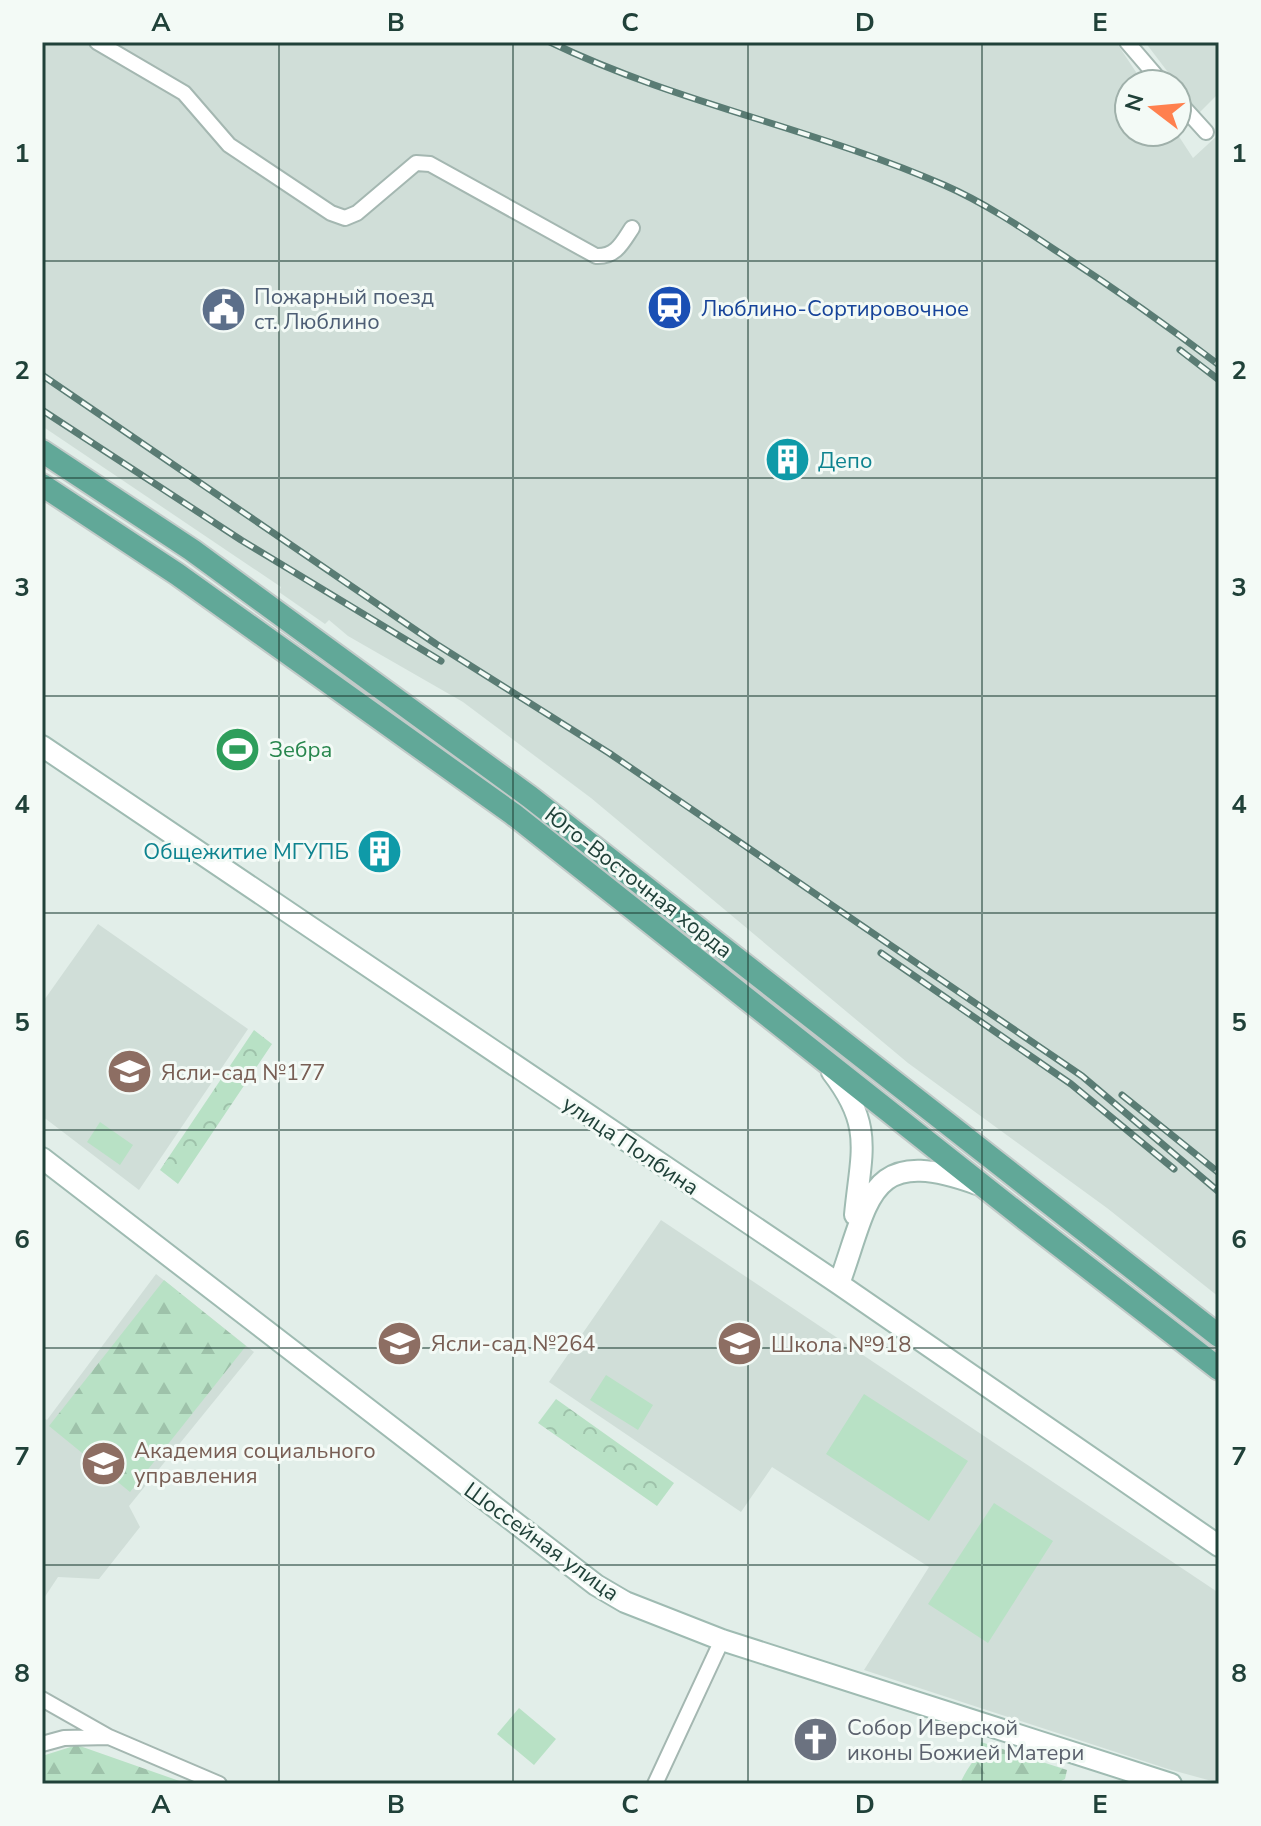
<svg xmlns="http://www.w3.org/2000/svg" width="1261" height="1826" font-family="'Nunito Sans',sans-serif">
  <defs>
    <pattern id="forest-firs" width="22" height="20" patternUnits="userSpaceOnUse" patternTransform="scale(2)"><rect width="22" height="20" fill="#b8e1c5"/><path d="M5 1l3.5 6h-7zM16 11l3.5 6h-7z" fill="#9ec2aa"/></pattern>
    <pattern id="park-crowns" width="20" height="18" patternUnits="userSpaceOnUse" patternTransform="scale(2)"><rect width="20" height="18" fill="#b8e1c5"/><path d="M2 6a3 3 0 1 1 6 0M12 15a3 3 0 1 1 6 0" fill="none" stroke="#9ec2aa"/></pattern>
  </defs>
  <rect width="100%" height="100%" fill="#e2eee9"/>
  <path fill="#d0ded8" d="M42,42H1116L1144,84H1129V132H1176L1193,158L1219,134V1297L1107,1208L908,1063L591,798L463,702L348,636L329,620L325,624L279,592L281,587L42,426Z
    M1145,42H1219V93L1199,113Z
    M98,924L248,1029L139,1190L42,1116V1003Z
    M661,1220L1219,1593V1783L1168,1769L864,1670L929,1567L772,1467L741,1512L549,1382Z
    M156,1274L254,1352L129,1506L140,1527L99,1579L58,1577L42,1601V1417L47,1420Z"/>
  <path fill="url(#forest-firs)" d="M164,1280L246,1346L130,1492L49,1426Z
    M981,1742L1067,1770L1065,1779L1055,1784H960C966,1768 979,1757 981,1742Z
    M77,1745L188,1784H42V1756Z"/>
  <path fill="url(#park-crowns)" d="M254,1030L272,1044L178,1184L160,1170Z
    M556,1399L674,1483L657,1506L538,1423Z"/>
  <path fill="#b8e1c5" d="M100,1122L133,1145L120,1165L87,1142Z
    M606,1375L653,1405L638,1430L590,1400Z
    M864,1394L968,1461L929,1521L826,1454Z
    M994,1503L1053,1541L988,1643L928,1604Z
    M519,1708L556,1739L534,1765L497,1734Z"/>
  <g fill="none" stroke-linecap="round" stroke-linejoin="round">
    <defs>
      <path id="minor" d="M97,42L184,93L229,145L331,213L345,218L357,213L416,163L430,164L596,256C616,257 622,243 632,228
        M1127,42L1163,84
        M1177,100L1206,132
        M42,1699L109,1737L219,1784
        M42,1744L64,1738L109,1737
        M655,1784L722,1640"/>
      <path id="secondary" d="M42,746L839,1284L1219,1546
        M832,1072C874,1126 861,1152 855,1215
        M42,1158L596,1585L625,1602L722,1640L1171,1784
        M839,1284C870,1199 867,1144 977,1184"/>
      <path id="primary" d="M42,451L192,550L530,797L1219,1336
        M42,485L177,574L513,814L1025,1219L1219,1369"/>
    </defs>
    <use href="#minor" stroke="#a4b7b1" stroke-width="18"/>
    <use href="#secondary" stroke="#9fbbb2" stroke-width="24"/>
    <use href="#primary" stroke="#c1cac8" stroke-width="26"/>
    <use href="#minor" stroke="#fff" stroke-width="14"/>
    <use href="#secondary" stroke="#fff" stroke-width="20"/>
    <use href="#primary" stroke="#61a898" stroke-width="22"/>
    <defs>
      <path id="rail" d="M550,42C676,103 816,129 944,185C983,202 1019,226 1055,250C1111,286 1165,324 1219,365
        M1180,350L1219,380
        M42,375L436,644L609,753L1082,1076L1219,1192
        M42,410L241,540L441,661
        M881,953L1071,1084L1174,1169
        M1122,1095L1219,1173"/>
    </defs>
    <use href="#rail" stroke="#5a7c74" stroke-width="7"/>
    <use href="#rail" stroke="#f3faf6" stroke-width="4" stroke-dasharray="12" stroke-linecap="butt"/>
  </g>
  <path fill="none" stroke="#204139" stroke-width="2" stroke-opacity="0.55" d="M279,42V1784M513,42V1784M748,42V1784M982,42V1784M42,261H1219M42,478H1219M42,696H1219M42,913H1219M42,1130H1219M42,1348H1219M42,1565H1219"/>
  <defs>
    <symbol id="station-disc" viewBox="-11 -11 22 22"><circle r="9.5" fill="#1a4fb4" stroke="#f3faf6"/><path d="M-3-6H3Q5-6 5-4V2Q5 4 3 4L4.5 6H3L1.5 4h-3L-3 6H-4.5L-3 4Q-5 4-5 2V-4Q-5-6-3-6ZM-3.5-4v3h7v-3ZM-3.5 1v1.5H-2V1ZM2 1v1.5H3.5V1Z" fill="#fff"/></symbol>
    <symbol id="civic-disc" viewBox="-11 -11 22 22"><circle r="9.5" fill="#5c6f8a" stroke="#f3faf6"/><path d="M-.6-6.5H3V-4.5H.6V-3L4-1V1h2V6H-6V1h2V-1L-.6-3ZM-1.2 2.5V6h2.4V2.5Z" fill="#fff"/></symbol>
    <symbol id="building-disc" viewBox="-11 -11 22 22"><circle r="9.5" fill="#0f9aa8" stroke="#f3faf6"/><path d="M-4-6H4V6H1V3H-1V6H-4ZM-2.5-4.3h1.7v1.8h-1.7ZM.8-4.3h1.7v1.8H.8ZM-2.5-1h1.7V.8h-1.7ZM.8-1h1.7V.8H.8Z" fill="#fff"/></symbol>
    <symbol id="stadium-disc" viewBox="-11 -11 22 22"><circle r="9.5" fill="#2e9e5b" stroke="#f3faf6"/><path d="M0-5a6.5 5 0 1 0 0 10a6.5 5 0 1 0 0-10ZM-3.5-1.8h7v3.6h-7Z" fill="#fff"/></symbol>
    <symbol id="school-disc" viewBox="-11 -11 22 22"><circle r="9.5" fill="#8d6e63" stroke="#f3faf6"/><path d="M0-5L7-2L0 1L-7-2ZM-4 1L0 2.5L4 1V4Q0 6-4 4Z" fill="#fff"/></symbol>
    <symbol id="university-disc" viewBox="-11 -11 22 22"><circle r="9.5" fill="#8d6e63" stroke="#f3faf6"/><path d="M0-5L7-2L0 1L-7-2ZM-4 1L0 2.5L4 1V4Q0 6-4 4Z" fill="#fff"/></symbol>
    <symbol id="church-disc" viewBox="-11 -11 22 22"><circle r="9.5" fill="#6b7280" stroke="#f3faf6"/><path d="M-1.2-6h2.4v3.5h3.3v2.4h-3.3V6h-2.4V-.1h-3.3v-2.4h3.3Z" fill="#fff"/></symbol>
  </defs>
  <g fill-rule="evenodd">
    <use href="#station-disc" x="644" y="282" width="51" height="51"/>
    <use href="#civic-disc" x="198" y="284" width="51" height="51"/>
    <use href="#building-disc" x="762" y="434" width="51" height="51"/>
    <use href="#stadium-disc" x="212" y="724" width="51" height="51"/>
    <use href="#building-disc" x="354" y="826" width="51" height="51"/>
    <use href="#school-disc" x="104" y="1046" width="51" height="51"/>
    <use href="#school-disc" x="374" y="1318" width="51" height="51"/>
    <use href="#school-disc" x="714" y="1318" width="51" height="51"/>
    <use href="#university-disc" x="78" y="1438" width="51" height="51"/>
    <use href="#church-disc" x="790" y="1714" width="51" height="51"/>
  </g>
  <g text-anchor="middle" stroke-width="6" stroke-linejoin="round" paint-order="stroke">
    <g font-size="22" fill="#4e5e75" stroke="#f3faf6" text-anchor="start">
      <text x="254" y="304">Пожарный поезд<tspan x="254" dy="25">ст. Люблино</tspan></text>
    </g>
    <g font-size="22" fill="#164399" stroke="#f3faf6" text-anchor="start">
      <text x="701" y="316">Люблино-Сортировочное</text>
    </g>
    <g font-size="22" fill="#0d838f" stroke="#f3faf6" text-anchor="start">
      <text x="818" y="468">Депо</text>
      <text x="349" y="859" text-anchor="end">Общежитие МГУПБ</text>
    </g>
    <g font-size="22" fill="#27864d" stroke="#f3faf6" text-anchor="start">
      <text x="269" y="757">Зебра</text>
    </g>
    <g font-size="22" fill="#204139" stroke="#f3faf6">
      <text transform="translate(639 882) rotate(38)" y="8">Юго-Восточная хорда</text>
      <text transform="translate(631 1145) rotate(34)" y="8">улица Полбина</text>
      <text transform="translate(542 1541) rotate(36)" y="8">Шоссейная улица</text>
    </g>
    <g font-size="22" fill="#785e54" stroke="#f3faf6" text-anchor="start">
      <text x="161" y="1080">Ясли-сад №177</text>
      <text x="431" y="1351">Ясли-сад №264</text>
      <text x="771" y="1352">Школа №918</text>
      <text x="134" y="1458">Академия социального<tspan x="134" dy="25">управления</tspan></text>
    </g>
    <g font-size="22" fill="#5b616d" stroke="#f3faf6" text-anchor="start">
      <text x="847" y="1735">Собор Иверской<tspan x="847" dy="25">иконы Божией Матери</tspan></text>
    </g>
  </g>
  <rect width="1261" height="1826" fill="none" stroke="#f3faf6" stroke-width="88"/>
  <g transform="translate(1153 108) rotate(286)"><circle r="38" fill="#f3faf6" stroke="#9fb0aa" stroke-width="2"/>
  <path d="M0-6L14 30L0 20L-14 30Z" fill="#ff804e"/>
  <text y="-12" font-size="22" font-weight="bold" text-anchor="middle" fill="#204139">N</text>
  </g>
  <rect x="44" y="44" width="1173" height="1738" fill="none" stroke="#204139" stroke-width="3"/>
  <g font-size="26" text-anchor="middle" font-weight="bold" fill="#204139">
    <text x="161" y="31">A</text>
    <text x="396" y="31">B</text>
    <text x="630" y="31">C</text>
    <text x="865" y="31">D</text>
    <text x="1100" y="31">E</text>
    <text x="22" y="162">1</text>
    <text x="1239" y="162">1</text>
    <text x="22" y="379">2</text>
    <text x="1239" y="379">2</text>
    <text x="22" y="596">3</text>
    <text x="1239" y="596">3</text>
    <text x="22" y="813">4</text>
    <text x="1239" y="813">4</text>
    <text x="22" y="1031">5</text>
    <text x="1239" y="1031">5</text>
    <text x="22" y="1248">6</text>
    <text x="1239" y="1248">6</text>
    <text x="22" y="1465">7</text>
    <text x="1239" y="1465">7</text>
    <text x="22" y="1682">8</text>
    <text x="1239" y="1682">8</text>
    <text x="161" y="1813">A</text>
    <text x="396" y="1813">B</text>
    <text x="630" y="1813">C</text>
    <text x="865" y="1813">D</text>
    <text x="1100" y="1813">E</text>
  </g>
</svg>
